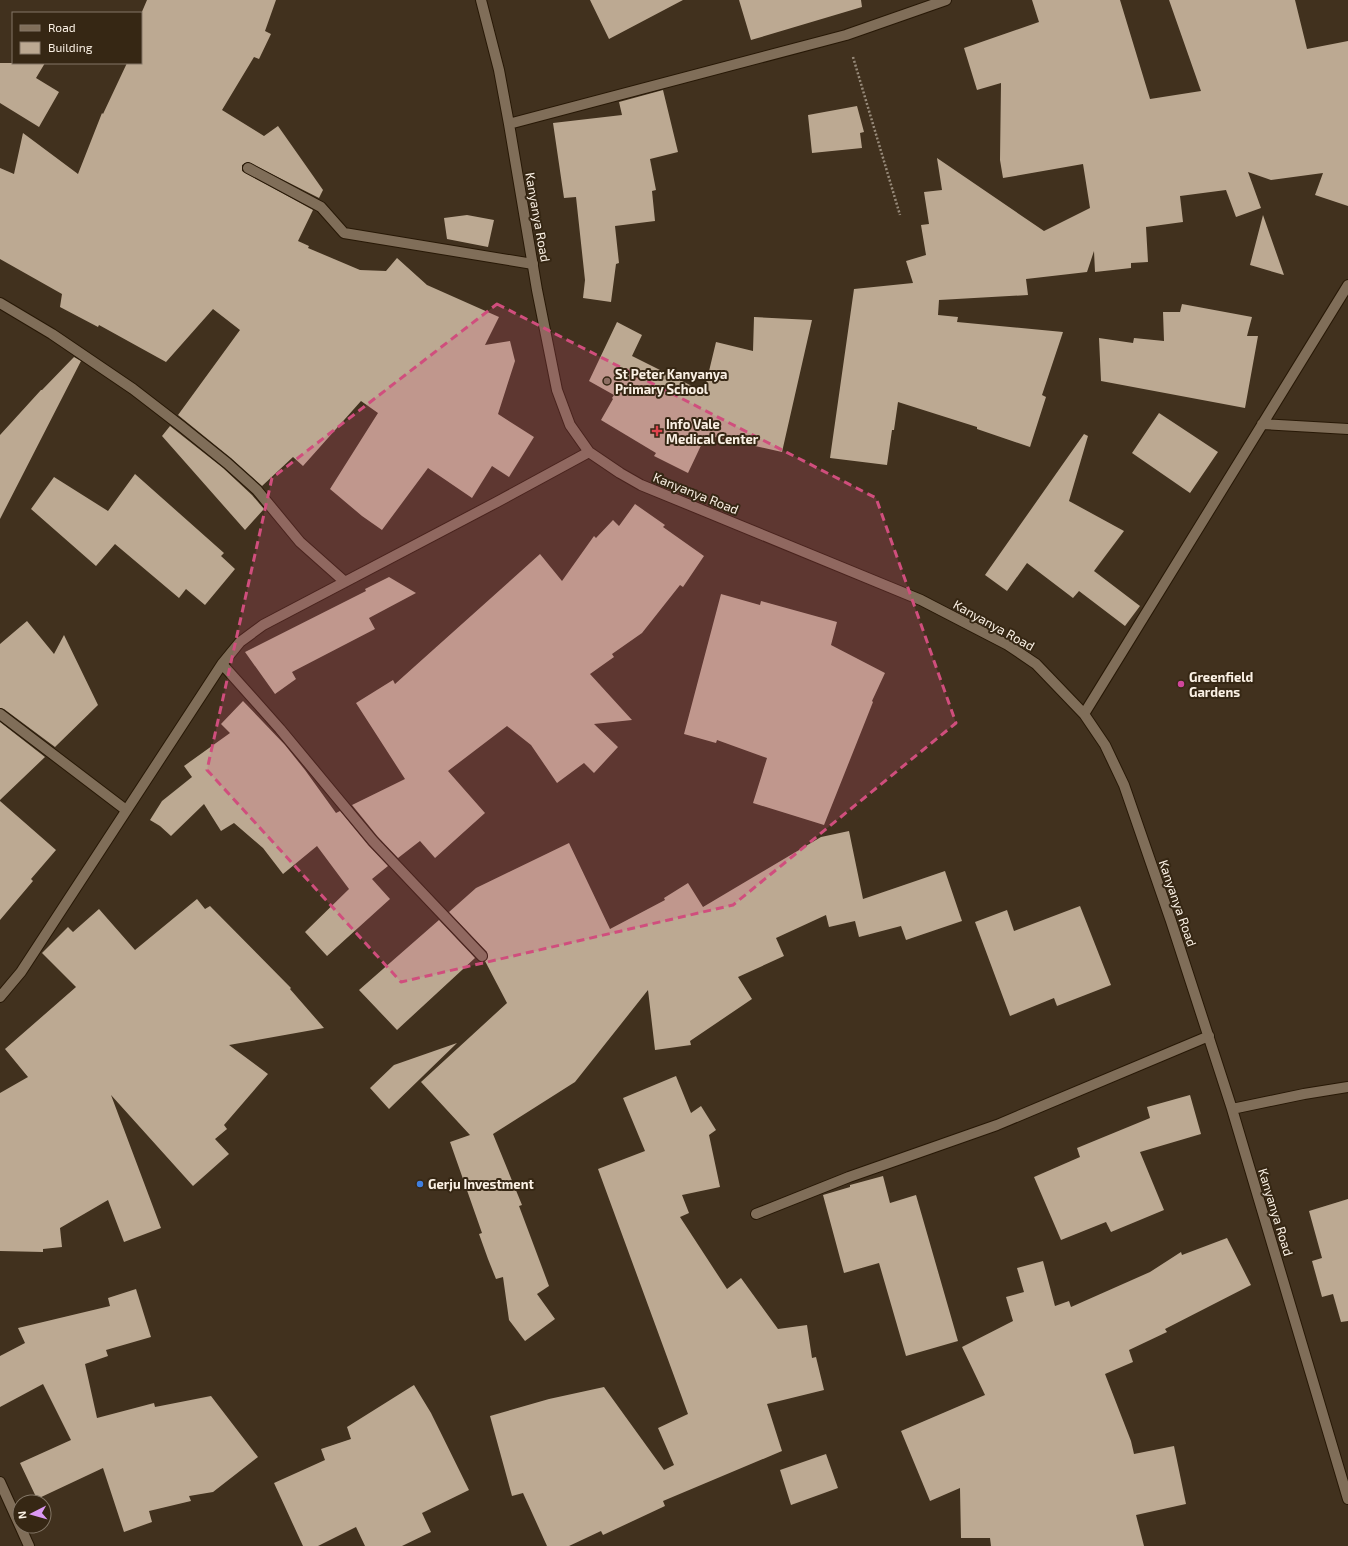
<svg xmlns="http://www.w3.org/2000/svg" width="1348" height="1546" font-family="'Exo 2',sans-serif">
  <rect width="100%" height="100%" fill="#41311e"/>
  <path fill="#bca992" d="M147,0H276L265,31L271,34L259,59L254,57L222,110L264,136L278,126L323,190L319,198L248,162L242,165V171L313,210L298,241L309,246L308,248L360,270L386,271L397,258L427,285L499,317L485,345L510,341L515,361L498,414L534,437L509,477L492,466L472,498L428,468L382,530L362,516L330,489L378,413L361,401L303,466L293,457L262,486L231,458L178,415L240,330L213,309L166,362L99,325L98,327L60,307L62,294L0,259V168L14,174L23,133L78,174L102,113L103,114L127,63H141V14Z
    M590,0H683L609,39Z
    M739,0H861L862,7L751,40Z
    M1032,0H1120L1150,99L1201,91L1169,0H1295L1307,49L1348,41V206L1315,195L1323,173L1271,180L1248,172L1261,208L1236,217L1226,190L1180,196L1183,222L1146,227L1148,262L1131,263V268L1095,272L1094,251L1087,272L1026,279L1028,295L939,300L938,315L958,317L957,322L1063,332L1042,395L1046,397L1030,447L977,429V427L898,402L894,430H892L887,465L830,458L854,289L913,283L906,261L926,255L921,225L929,224L924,192L942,190L937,158L1044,231L1090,208L1083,164L1003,178L1000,160L1001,83L977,90L964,48L1039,22Z
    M0,63H45L36,78L59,92L39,127L0,103Z
    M663,90L678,152L650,159L656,190L652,191L655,221L615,226L619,263L616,264L611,302L583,298L585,280L576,197L564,198L553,123L622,115L619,102Z
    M857,106L864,132L860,133L862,148L812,153L808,115Z
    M467,215L494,220L488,247L447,239L444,218Z
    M1263,215L1284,275L1250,265Z
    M1182,304L1252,317L1247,336H1258L1245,408L1101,381L1099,338L1133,343L1134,338L1164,341L1163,312H1180Z
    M754,317L812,320L782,452L706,435L688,473L654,456L656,453L601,420L613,399L612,398L614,395L589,381L617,322L642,335L632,356L704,392L716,342L753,351Z
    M74,357L81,361L0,519V435L41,390H42Z
    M1159,413L1218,452L1190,493L1132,453Z
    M170,426L223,468L252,495L264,509L245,530L162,436Z
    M1084,434L1088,436L1069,501L1124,531L1094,571L1140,606L1125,626L1079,591L1073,598L1027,563L1007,591L985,575Z
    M135,474L224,553L221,556L235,569L205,605L186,589L179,598L115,544L96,566L31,509L54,477L108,511Z
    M635,504L665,525L663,527L704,556L683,587L680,585L642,633L612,654L614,657L590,674L632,720L594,724L618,747L594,773L584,763L557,783L531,745L507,726L448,771L485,813L435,858L420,841L398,858L378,837L352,805L405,779L356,703L393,680L395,684L540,554L562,581L594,536L596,538L613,520L619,526Z
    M389,577L416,593L369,618L375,629L292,672L296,679L275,694L245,652L366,591L365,589Z
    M721,594L760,605L761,601L837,622L831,645L885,673L872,701L873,702L824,825L753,803L767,758L717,740L716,743L684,734Z
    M27,621L54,654L64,635L98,705L55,747L4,709L0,708V644Z
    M243,701L285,745L305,770L336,813L340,811L368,845L388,866L372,879L390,899L327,956L305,932L349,889L317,846L283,874L263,848L234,823L221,831L204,804L171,836L160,826L150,820L162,801L192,777L184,766L230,733L221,724Z
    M0,722L45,757L0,800Z
    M0,801L56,850L31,879L33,881L0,920Z
    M849,831L863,899L945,871L962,921L906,940L901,926L859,937L855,921L829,927L826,915L776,938L784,956L738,977L752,999L690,1041L691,1045L655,1050L648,990L575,1082L493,1134L522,1205L519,1206L549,1286L537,1294L555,1319L525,1341L509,1320L503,1277L496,1279L488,1259L479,1234L482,1233L450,1142L470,1135L421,1082L507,1003L485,961L488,957L487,952L449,912L476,888L569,843L610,929L665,900L664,898L688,883L703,907L821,837Z
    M197,899L205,909L210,906L291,988L290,989L324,1028L229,1045L268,1074L224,1125L227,1129L215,1139L229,1154L193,1186L111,1095L161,1228L124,1242L108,1200L60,1228L62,1247L43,1249V1252L0,1251V1093L28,1077L5,1049L76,987L42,953L68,927L73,932L99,909L135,950Z
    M1080,906L1111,985L1057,1006L1054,998L1010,1016L975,922L1007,910L1014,931Z
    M439,920L475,958L397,1030L359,990Z
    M457,1043L389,1109L370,1088L394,1065Z
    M676,1076L691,1113L701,1106L716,1130L709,1135L720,1187L682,1195L689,1213L680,1217L727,1289L741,1278L778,1329L807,1325L812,1358L816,1357L824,1390L767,1404L782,1451L663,1501L665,1506L603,1535L601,1531L569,1546H547L523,1493L512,1496L490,1416L549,1399L604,1387L664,1470L674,1465L658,1428L688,1414L598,1169L645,1151L623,1098Z
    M1190,1095L1201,1134L1140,1152L1164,1210L1111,1232L1106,1222L1061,1240L1034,1177L1080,1157L1077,1148L1150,1118L1147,1107Z
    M883,1176L890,1203L916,1195L958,1341L906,1356L879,1263L844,1273L823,1195L850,1187V1185Z
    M1348,1199V1321L1341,1322L1333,1294L1322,1297L1312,1261L1322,1258L1309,1211Z
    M1227,1238L1251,1285L1165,1329L1167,1332L1129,1350L1133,1362L1105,1374L1131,1441L1134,1454L1174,1446L1186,1504L1136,1515L1144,1546H991L990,1538H961L960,1488L930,1501L901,1431L985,1395L962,1347L1013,1321L1006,1297L1024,1292L1017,1268L1043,1261L1055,1306L1069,1301L1071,1307L1150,1272L1181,1252L1182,1255Z
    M136,1289L151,1337L106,1350L108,1356L85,1364L97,1418L154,1403L155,1407L211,1396L258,1457L213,1492L189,1496L191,1501L149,1511L152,1522L124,1532L103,1468L37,1499L20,1463L71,1440L43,1384L0,1407V1356L25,1343L18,1328L110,1306L108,1298Z
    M414,1385L431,1413L469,1490L422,1513L431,1532L402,1546H365L356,1527L318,1546H303L274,1483L325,1460L321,1449L351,1439L347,1427Z
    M826,1454L838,1488L791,1505L780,1470Z"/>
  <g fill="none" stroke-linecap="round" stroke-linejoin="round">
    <defs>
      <path id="service" d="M248,168L321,207L344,233L533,264
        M0,714L126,810"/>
      <path id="minor" d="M481,0L499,70L509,124L537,290L557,390L570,425L589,452L620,473L641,485L921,600L1008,645L1036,664L1084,714L1105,745L1124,785L1171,921L1232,1109L1348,1499
        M509,124L846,35L946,0
        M0,303L52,334L133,389L181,426L227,463L257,490L300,542L345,582
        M1262,424L1348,429
        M222,664L280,729L373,841L482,956
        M1084,714L1348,285
        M0,997L21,972L222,664L240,642L263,625L497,502L589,452
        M1232,1109L1304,1094L1348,1087
        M756,1214L849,1177L997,1125L1209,1036
        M0,1482L20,1526
        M20,1526L29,1546"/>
    </defs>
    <use href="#service" stroke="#271806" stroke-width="12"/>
    <use href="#minor" stroke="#271806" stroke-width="12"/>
    <path stroke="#988b7b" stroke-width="2.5" stroke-dasharray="2 2" stroke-linecap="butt" d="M853,57L900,215"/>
    <use href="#service" stroke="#806e59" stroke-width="10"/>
    <use href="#minor" stroke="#806e59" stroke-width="10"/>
  </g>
  <path fill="#d04e7d" fill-opacity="0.2" stroke="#d04e7d" stroke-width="3" stroke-dasharray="8 5" stroke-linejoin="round" d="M497,304L876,498L956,723L733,905L401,982L207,770L272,478Z"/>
  <circle fill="#8d6e63" stroke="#362714" stroke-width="1.5" cx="607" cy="381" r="4"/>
  <path fill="#e0444e" stroke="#362714" stroke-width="1.5" d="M655 425h4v4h4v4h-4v4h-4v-4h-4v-4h4z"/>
  <circle fill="#d1479c" stroke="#362714" stroke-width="1.5" cx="1181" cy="684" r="4"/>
  <circle fill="#3f7fe0" stroke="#362714" stroke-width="1.5" cx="420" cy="1184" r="4"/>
  <g text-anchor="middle" stroke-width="4" stroke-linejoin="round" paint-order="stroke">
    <g font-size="13" fill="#faf0e4" stroke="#362714">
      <text transform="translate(538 217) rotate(80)" y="5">Kanyanya Road</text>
      <text transform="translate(696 493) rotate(22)" y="5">Kanyanya Road</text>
      <text transform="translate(994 625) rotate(29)" y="5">Kanyanya Road</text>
      <text transform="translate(1178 903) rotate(71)" y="5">Kanyanya Road</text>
      <text transform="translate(1276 1212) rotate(73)" y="5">Kanyanya Road</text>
    </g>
    <g font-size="13" font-weight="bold" fill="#faf0e4" stroke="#362714" text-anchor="start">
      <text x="615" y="379">St Peter Kanyanya<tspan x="615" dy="15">Primary School</tspan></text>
      <text x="666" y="429">Info Vale<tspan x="666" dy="15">Medical Center</tspan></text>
      <text x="1189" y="682">Greenfield<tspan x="1189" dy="15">Gardens</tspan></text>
      <text x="428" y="1189">Gerju Investment</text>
    </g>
  </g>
  <rect x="12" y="12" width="130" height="52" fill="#362714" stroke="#847767"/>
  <rect x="20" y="25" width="20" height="6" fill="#806e59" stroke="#847767"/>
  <text x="48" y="32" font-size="12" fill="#faf0e4">Road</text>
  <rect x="20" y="42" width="20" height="12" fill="#bca992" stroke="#847767"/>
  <text x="48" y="52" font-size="12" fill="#faf0e4">Building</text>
  <g transform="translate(32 1514) rotate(264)"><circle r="19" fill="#362714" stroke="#847767"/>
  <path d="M0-3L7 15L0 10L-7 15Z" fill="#dc99f4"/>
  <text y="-6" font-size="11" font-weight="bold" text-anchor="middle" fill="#faf0e4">N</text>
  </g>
</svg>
